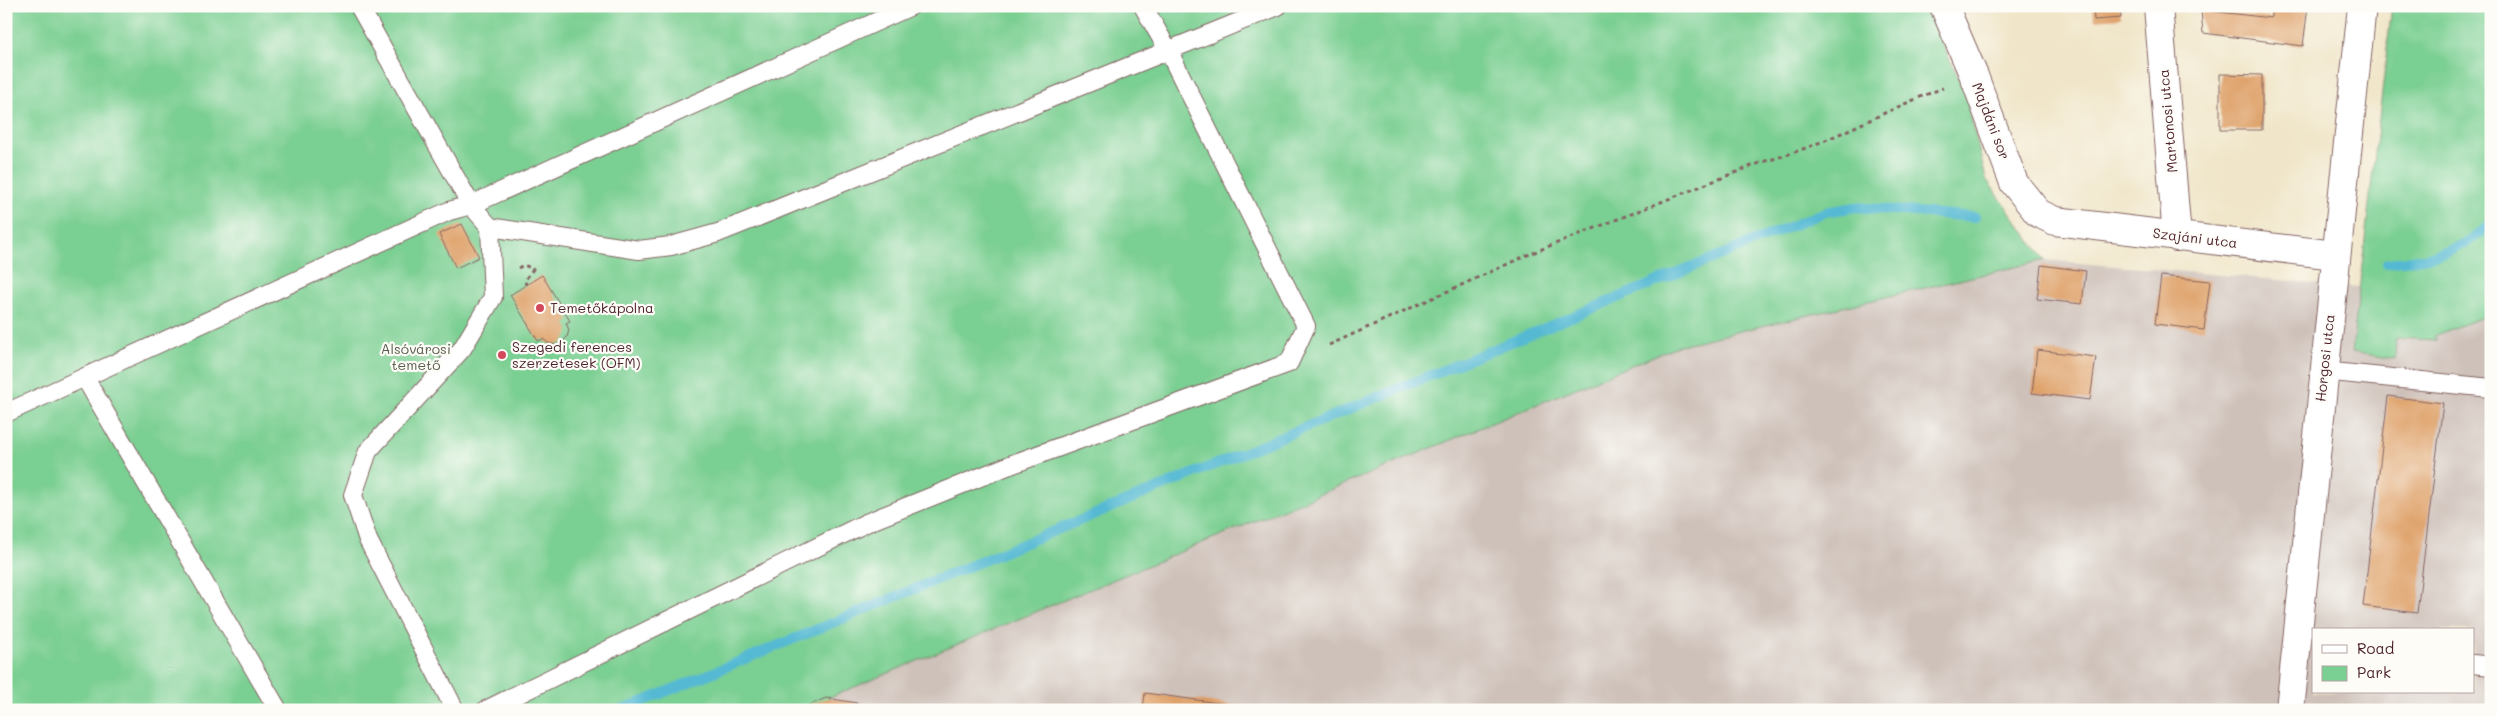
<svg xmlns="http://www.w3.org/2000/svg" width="2497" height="716" font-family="Mali,sans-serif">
  <rect width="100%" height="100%" fill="#fdfcf7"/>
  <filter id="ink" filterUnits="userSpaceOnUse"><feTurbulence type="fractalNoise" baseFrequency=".02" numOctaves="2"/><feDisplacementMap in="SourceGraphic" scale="10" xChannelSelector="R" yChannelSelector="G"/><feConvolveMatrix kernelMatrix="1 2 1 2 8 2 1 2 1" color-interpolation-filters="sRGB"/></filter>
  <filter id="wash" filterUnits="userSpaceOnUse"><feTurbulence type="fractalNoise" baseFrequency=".0096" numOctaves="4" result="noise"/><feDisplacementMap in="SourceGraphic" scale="20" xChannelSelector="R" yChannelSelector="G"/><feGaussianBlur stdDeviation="1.12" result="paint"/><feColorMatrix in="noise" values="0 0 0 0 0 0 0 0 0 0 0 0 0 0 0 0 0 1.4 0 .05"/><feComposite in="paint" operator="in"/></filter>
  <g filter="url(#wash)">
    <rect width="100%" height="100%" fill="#f0e5c8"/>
    <path fill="#cec1b9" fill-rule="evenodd" d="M2045,260L2359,287L2352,352L2394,359L2396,338L2435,340L2433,336L2491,314V710H799L1680,345ZM2313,630H2473V692H2313Z"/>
    <path fill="#7acf92" stroke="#62775e" d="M6,6H1924L1964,89L1986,179L2045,260L1680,345L799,710H6Z
      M2392,6H2491V314L2433,336L2436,340L2396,338L2395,359L2352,352Z"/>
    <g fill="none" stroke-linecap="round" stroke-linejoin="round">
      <path stroke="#55b9d3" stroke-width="10" d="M2387,263C2426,259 2464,253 2491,222
        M622,710L1825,212L1856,207L1975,217"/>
    </g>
    <g id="blocks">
      <path fill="#dd9c62" d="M2093,6H2120L2121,18L2094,20Z
        M2271,6H2308L2303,46L2203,33L2201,10L2271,18Z
        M2220,74L2262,75V130H2220Z
        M462,224L479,257L456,268L439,234Z
        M2041,265L2086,271L2082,304L2037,299Z
        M542,275L570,321L566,323L569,330L567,337L562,343L555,345L548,343L543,339L538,341L510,295Z
        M2161,276L2210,281L2204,330L2155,324Z
        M2037,350L2096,357L2090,400L2032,393Z
        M2388,396L2443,403L2417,613L2363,606Z
        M1145,693L1263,709V710H1143Z
        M826,698L857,703L856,710H798Z"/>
    </g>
  </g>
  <g filter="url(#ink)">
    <use href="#blocks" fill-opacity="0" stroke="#846462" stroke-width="1"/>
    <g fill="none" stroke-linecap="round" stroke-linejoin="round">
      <defs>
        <path id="service" d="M359,6L471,205L490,227L493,297L462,349L368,451L353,495L368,540L455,710
          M490,227L639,250L671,246L718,233L1278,6
          M2323,371L2491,388
          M85,378L278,710
          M6,413L449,211L471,205L911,6
          M2473,664L2491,666
          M486,710L866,523L1010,465L1289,363L1306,326L1168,50L1143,6"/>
        <path id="minor" d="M1944,6L1974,76L2014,183L2038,213L2055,221L2335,255
          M2158,6L2177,237"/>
        <path id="tertiary" d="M2290,710L2362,6"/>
      </defs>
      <use href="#service" stroke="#846462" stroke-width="20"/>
      <use href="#minor" stroke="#846462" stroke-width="30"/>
      <use href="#tertiary" stroke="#846462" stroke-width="30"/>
      <path stroke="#846462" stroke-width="3" stroke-dasharray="4 4" stroke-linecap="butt" d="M518,268L524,265L533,269L525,280L526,285
        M1329,345L1532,253L1762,162C1825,146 1882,111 1943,88"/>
      <use href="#service" stroke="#fff" stroke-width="18"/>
      <use href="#minor" stroke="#fff" stroke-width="28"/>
      <use href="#tertiary" stroke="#fff" stroke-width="28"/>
    </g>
  </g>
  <g fill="#d1495b" stroke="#fdfcf7" stroke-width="2">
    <circle cx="540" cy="308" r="5"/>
    <circle cx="502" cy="355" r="5"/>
  </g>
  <g text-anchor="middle" stroke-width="4.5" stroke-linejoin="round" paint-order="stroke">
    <g font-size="14" fill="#4a1f2b" stroke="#fdfcf7">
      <text transform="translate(1991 121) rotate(69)" y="5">Majdáni sor</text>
      <text transform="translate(2168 121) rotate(-95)" y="5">Martonosi utca</text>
      <text transform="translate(2195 238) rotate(7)" y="5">Szajáni utca</text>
      <text transform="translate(2325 358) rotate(-84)" y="5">Horgosi utca</text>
    </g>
    <g font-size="14" fill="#4a1f2b" stroke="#fdfcf7" text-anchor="start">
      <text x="550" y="313">Temetőkápolna</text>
      <text x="512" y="352">Szegedi ferences<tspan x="512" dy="16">szerzetesek (OFM)</tspan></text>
    </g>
    <g font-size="14" fill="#5b5d4f" stroke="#fdfcf7">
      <text x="416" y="354">Alsóvárosi<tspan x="416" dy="16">temető</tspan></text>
    </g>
  </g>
  <rect width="2497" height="716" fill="none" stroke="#fdfcf7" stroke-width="25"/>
  <rect x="2312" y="628" width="162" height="65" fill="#fdfcf7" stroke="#b5a4a5"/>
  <rect x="2322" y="645" width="25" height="8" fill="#ffffff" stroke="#b5a4a5"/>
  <text x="2357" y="654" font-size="15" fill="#4a1f2b">Road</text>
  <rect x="2322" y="666" width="25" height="15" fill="#7acf92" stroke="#b5a4a5"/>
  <text x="2357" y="678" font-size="15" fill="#4a1f2b">Park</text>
</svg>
